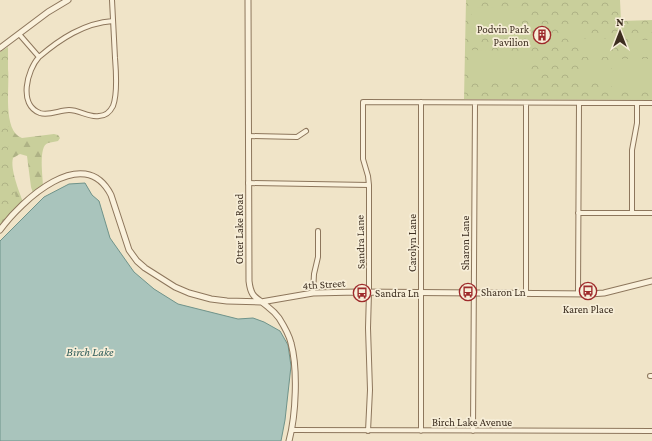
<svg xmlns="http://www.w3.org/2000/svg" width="652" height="441" font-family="'Crimson Pro',serif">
  <defs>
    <pattern id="forest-firs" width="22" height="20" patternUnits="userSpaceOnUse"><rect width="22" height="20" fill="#c9cf9b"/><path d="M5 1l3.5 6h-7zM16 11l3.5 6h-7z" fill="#aeb285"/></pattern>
    <pattern id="park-crowns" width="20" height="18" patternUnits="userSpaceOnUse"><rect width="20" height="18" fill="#c9cf9b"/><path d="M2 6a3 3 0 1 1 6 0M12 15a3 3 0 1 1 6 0" fill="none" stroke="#aeb285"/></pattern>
  </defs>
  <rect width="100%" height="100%" fill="#f0e4c8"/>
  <path fill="url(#forest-firs)" d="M0,59L8,66V69C10,86 2,131 22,138L54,134L58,135L60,138L58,141C55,142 51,142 48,143C38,146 43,177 43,186L33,193L31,187L27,156L20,154L13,158C10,169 19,191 23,202L4,222L0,218Z"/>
  <path fill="url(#park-crowns)" d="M466,0H620L621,21L652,20V100L464,99Z
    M8,47V161L18,207L0,227V52Z"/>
  <path fill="#c9cf9b" d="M472,7L522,8V38L471,37Z
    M562,25H582V33H562Z
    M580,39H611V57H580Z
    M630,40H652V57H630Z
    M469,50L530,51V81H469Z
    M612,59H652V89H612Z
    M580,61H610V79H580Z"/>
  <path fill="#a9c4bc" stroke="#6f938a" d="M85,183L92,195L99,201L110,238L134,272L154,289L178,304L238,319L253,318L264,322L280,331L288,345L291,366L285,420L281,441H0V241L44,197L69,184Z"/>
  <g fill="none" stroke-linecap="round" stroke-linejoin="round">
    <defs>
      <path id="minor" d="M19,34L39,57C60,39 84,23 113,21
        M39,57C27,70 18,105 40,113C49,116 60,110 69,110C80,110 89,118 99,116C105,116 110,112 113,106C118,93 116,71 115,58C114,38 113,19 112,0
        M248,136L297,137L306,131
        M248,183L369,185
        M578,213H652
        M632,213V150L637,123V103
        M313,293L314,274L318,257V231
        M526,294V103
        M578,294L579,103
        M650,376H652
        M292,430L652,431
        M368,431L370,390L368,328L369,292V185L368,176L363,159V102L652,103
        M421,431V102
        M473,431L475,103"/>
      <path id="tertiary" d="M248,0L249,281C251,299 257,297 268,307C272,310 276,314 279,318C284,326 289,334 291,343C298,369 296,415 289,441
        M0,48L48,12L68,0
        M0,230C21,201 84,142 111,195L129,250L137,261L145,268L175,287L189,293L211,299L227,301L261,302L313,293L357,292L590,294L604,293L652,281"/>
    </defs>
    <use href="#minor" stroke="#8d765c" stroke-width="6"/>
    <use href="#tertiary" stroke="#8d765c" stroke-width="7"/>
    <use href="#minor" stroke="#faf1dc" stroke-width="4"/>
    <use href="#tertiary" stroke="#faf1dc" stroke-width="5"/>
  </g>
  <defs>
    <symbol id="building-ring" viewBox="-11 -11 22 22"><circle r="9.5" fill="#f7eed8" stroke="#9e2a2b" stroke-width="1.5"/><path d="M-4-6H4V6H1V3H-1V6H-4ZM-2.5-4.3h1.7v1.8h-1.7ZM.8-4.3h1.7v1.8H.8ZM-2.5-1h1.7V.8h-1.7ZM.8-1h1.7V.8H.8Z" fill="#9e2a2b"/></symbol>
    <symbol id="bus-ring" viewBox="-11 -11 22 22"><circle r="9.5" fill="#f7eed8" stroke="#9e2a2b" stroke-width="1.5"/><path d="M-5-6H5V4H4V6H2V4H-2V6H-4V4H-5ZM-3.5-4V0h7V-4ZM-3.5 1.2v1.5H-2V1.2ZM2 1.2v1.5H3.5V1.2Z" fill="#9e2a2b"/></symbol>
  </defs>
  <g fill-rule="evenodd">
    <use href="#building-ring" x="532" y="25" width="20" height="20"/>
    <use href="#bus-ring" x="578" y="281" width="20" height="20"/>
    <use href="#bus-ring" x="458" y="282" width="20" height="20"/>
    <use href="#bus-ring" x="352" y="283" width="20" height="20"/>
  </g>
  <g text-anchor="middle" stroke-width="3.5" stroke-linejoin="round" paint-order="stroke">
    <g font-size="11" fill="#3d2e20" stroke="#f7eed8" text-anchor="start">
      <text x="529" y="33" text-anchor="end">Podvin Park<tspan x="529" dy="13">Pavilion</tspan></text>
      <text x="481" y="296">Sharon Ln</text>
      <text x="375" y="297">Sandra Ln</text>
      <text x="588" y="313" text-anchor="middle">Karen Place</text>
    </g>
    <g font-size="11" fill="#3d2e20" stroke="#f7eed8">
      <text transform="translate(239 229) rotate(-90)" y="4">Otter Lake Road</text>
      <text transform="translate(360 242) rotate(-91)" y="4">Sandra Lane</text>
      <text transform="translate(412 243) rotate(-90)" y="4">Carolyn Lane</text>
      <text transform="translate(465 243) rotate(-90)" y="4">Sharon Lane</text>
      <text transform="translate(324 284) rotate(-4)" y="4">4th Street</text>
      <text x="472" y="426">Birch Lake Avenue</text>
    </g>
    <g font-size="12" font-style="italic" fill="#2f5d5a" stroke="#f7eed8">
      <text x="90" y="356">Birch Lake</text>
    </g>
  </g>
  <g transform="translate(620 32)" stroke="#f7eed8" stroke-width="3" paint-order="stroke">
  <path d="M0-3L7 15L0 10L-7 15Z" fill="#3d2e20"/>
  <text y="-6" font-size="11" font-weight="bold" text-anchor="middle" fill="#3d2e20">N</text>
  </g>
</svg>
